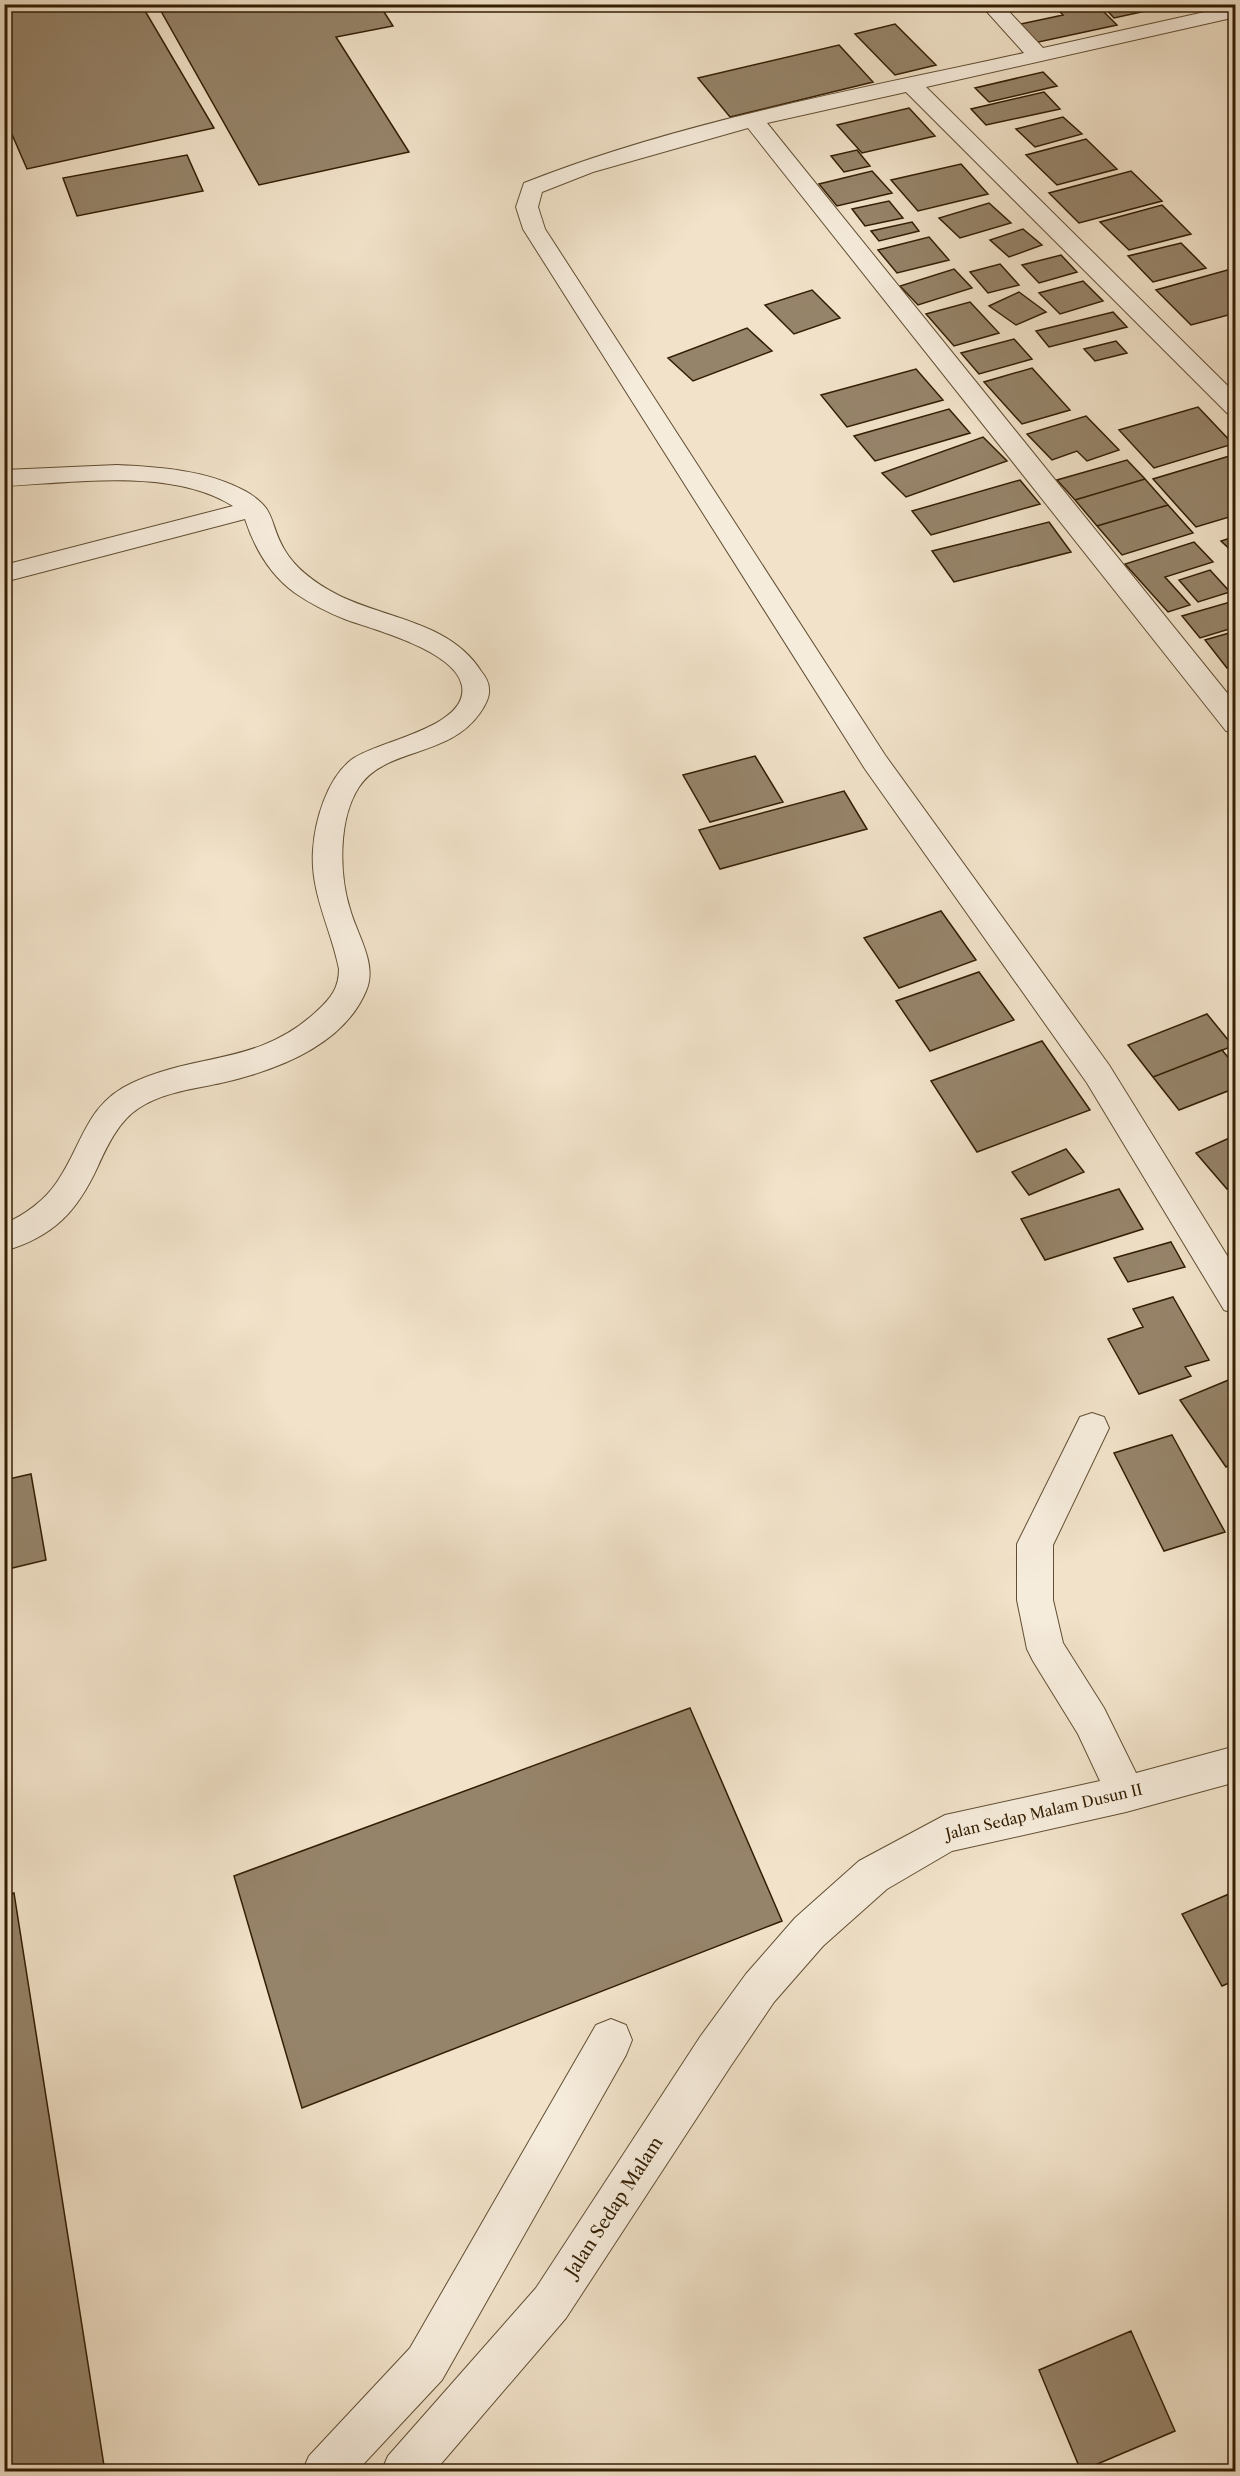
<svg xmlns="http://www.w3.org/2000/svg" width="1240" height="2476" font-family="'Libre Caslon Text',serif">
  <rect width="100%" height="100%" fill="#f1e2c9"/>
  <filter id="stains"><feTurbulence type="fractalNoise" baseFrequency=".00333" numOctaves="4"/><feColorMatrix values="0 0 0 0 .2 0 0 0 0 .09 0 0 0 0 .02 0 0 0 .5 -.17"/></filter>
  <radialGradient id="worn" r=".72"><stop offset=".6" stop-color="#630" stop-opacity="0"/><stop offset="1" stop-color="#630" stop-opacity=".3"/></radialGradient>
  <path fill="#96846a" stroke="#331e03" stroke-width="1.5" d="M4,4H141L214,128L27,169L4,116Z
    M157,4H379L393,26L336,37L409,152L259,185Z
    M1080,4H1096L1117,25L1034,43L1016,25L1063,15L1057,9Z
    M1101,4H1178L1114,18Z
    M895,24L936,65L895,75L855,34Z
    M839,45L873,82L730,117L698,78Z
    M1043,72L1057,86L989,102L975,88Z
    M1044,92L1060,109L986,125L971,109Z
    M909,108L935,136L862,153L837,125Z
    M1063,117L1082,134L1035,147L1016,129Z
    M1086,139L1117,169L1057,185L1026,155Z
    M857,150L870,166L844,172L831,156Z
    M187,155L203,191L77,216L63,178Z
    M961,164L988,194L918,211L891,180Z
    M872,171L892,193L837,206L819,184Z
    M1131,171L1162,201L1079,223L1049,193Z
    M889,201L903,218L865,226L852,209Z
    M989,203L1011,223L960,238L939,218Z
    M1162,205L1191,234L1129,250L1100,222Z
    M912,222L919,231L879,241L871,231Z
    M1023,229L1042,245L1009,257L990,240Z
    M929,237L949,260L897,273L878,250Z
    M1181,243L1206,268L1153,282L1128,256Z
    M1061,255L1077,272L1039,283L1022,265Z
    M1000,264L1019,285L988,293L970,272Z
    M954,269L972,288L918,305L900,286Z
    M1231,269L1236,273V313L1191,325L1156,290Z
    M1083,281L1103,301L1060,314L1039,293Z
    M812,290L840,318L794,334L765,305Z
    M1019,292L1046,312L1016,325L989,306Z
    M970,302L999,333L954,346L926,314Z
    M1113,312L1127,327L1049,347L1036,331Z
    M747,328L772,351L693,381L668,358Z
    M1014,339L1032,359L979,374L961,353Z
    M1116,341L1127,353L1095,361L1084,349Z
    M1032,368L1070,410L1022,424L984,382Z
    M916,369L943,400L847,427L821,395Z
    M1198,407L1233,444L1154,468L1119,430Z
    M949,409L970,433L875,461L854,436Z
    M1086,416L1119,450L1087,461L1077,451L1052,460L1027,434Z
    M983,437L1007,461L906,497L882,473Z
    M1236,454V515L1196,527L1153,479Z
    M1127,460L1145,479L1075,500L1057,480Z
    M1145,479L1168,505L1097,526L1075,500Z
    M1020,480L1040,504L931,535L912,511Z
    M1168,505L1193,533L1122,555L1097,526Z
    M1049,522L1071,552L954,582L932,551Z
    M1236,536V555L1221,541Z
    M1194,542L1213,562L1165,577L1190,605L1168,612L1125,564Z
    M1210,570L1230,592L1198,602L1179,580Z
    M1230,602L1236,608V627L1200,638L1182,616Z
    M1236,631V665L1227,668L1205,640Z
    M755,756L783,802L710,822L683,775Z
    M844,791L867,829L720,869L699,830Z
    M941,911L976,960L899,988L864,938Z
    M979,972L1014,1020L930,1051L896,1001Z
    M1207,1014L1233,1046L1153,1077L1128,1045Z
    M1042,1041L1090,1110L977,1152L931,1081Z
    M1222,1050L1236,1067V1099L1228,1091L1179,1110L1153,1077Z
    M1236,1135V1185L1227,1189L1196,1153Z
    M1066,1149L1084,1172L1029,1195L1012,1172Z
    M1119,1189L1143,1229L1045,1260L1021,1219Z
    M1171,1242L1185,1267L1128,1282L1114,1258Z
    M1173,1297L1209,1360L1185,1367L1191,1376L1139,1394L1108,1339L1143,1327L1133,1309Z
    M1231,1379L1236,1386V1462L1226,1467L1180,1400Z
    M1172,1435L1225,1532L1164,1551L1114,1453Z
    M31,1474L46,1560L4,1570V1480Z
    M690,1708L782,1921L302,2108L234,1876Z
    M1236,1891V1980L1222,1986L1182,1914Z
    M14,1893L105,2472H4V1896Z
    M1131,2331L1175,2431L1081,2471L1039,2370Z"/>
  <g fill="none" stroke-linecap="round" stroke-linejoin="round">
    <defs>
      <path id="minor" d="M980,4H1002L1043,48L1236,5V17L926,87L1236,394V415L1227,413L906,92L767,123L1236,704V733L1226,731L748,128L593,172L542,192L538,207L545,229L885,755L1109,1065L1236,1270V1314L1224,1310L1087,1083L865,769L523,229L516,207L524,183C683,120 857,90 1024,53Z
        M117,465C159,467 207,470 245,491C277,509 268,521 284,549C296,570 317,584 338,595C386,619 450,622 481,671C485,676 489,682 489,689C490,697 485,706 480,713C449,758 385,747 359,787C338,819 339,874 350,909C357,935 378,964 366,991C343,1046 274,1071 221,1083C193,1089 164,1092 139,1108C119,1121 108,1144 98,1166C77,1212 53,1237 4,1251V1224C25,1215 45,1200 57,1182C83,1144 86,1104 132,1083C197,1052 258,1066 317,1011C331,998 339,988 339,969C331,928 310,893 313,850C315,820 327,779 351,760C375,741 469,728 462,686C456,651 375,630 347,620C329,613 311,604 295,593C270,575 254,547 245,519L4,582V565L233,506C171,467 74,483 4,486V470Z
        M1092,1413L1104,1417L1109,1428L1053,1545V1600L1063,1643L1104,1708L1136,1773L1236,1746V1782L1126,1812L952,1851L887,1889L823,1946L774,2002L730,2067L566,2318L434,2472H381L388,2456L536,2288L700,2037L746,1974L795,1918L859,1861L945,1815L1100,1781L1078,1734L1033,1661L1027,1649L1017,1600V1544L1080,1417Z
        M611,2019L626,2025L632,2040L626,2055L442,2380L356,2472H302L309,2456L410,2348L596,2025Z"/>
    </defs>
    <use href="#minor" stroke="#624f34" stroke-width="2"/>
    <use href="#minor" fill="#f6ecdc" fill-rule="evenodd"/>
  </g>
  <g text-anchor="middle" stroke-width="4.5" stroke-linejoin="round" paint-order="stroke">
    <g font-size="15" fill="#331e03" stroke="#f6ecdc">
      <text transform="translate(1044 1812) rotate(-13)" y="5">Jalan Sedap Malam Dusun II</text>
    </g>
    <g font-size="18" fill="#331e03" stroke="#f6ecdc">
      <text transform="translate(614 2207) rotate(-57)" y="6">Jalan Sedap Malam</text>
    </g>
  </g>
  <rect width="1240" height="2476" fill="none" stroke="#f1e2c9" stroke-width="24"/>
  <rect x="6" y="6" width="1228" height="2464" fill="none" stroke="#331e03" stroke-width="3"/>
  <rect x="12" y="12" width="1216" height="2452" fill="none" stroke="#331e03" stroke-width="1.5"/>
  <rect width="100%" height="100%" filter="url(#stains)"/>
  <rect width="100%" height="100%" fill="url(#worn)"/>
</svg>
